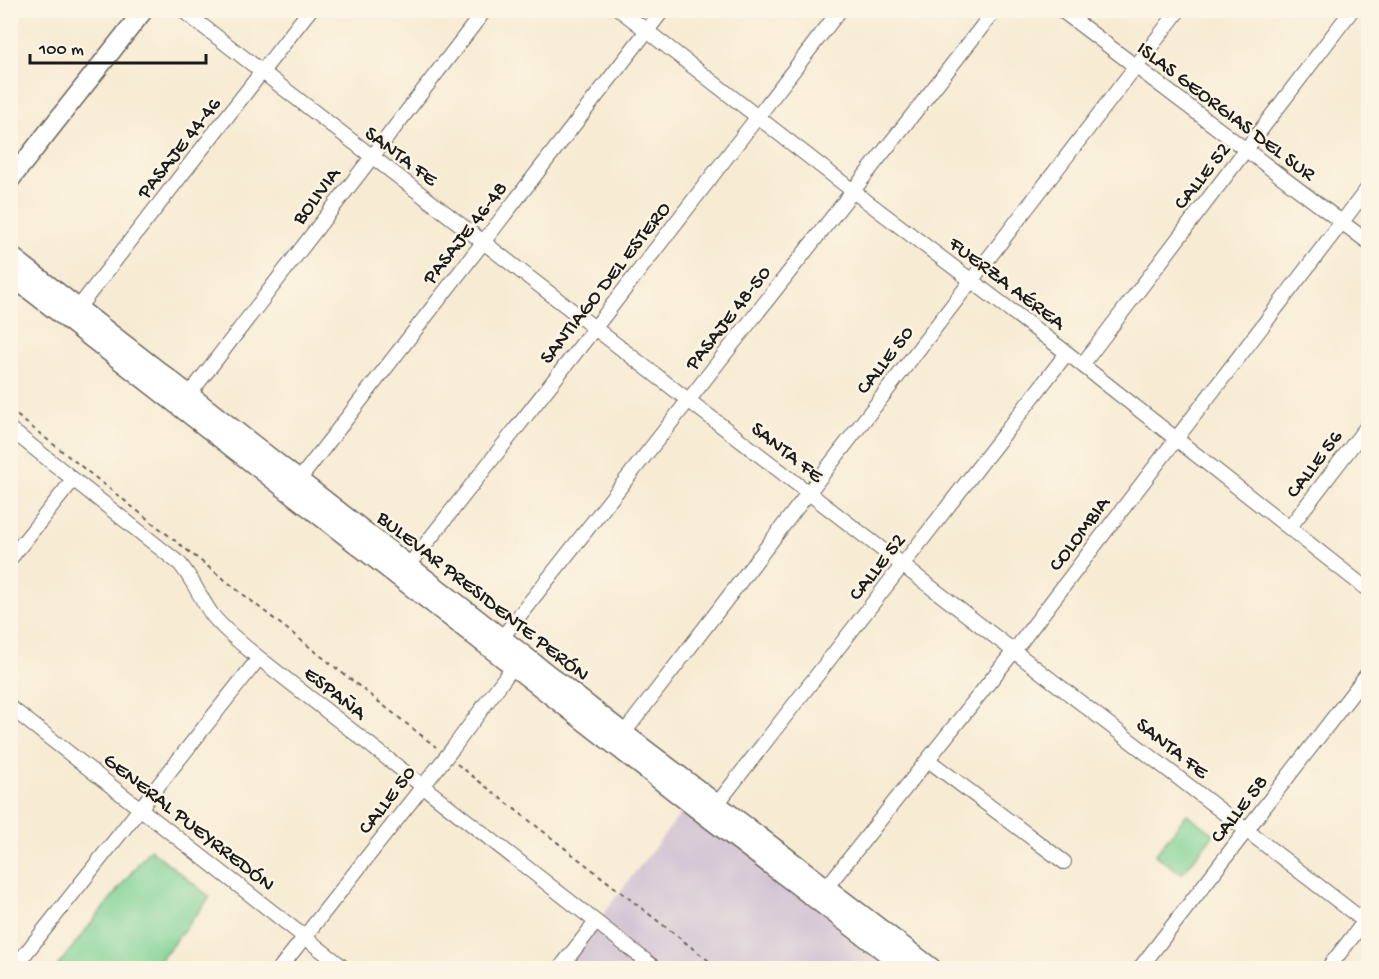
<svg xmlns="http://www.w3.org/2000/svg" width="1379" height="979" font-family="'Gochi Hand',sans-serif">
  <rect width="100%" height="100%" fill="#fcf5e5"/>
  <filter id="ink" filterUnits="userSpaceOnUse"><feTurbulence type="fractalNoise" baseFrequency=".0167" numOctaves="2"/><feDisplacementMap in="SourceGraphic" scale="12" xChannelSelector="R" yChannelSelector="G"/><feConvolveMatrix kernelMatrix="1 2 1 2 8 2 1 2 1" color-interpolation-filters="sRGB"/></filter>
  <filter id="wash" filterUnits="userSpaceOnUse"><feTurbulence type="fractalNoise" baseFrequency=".008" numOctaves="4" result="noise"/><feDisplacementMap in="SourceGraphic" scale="24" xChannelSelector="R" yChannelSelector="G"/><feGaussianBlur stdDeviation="1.35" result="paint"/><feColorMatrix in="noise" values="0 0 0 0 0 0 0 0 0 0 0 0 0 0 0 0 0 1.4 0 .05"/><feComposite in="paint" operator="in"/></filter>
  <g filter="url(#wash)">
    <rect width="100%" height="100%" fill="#f7ebd3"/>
    <path fill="#cdbed2" d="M689,803L903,968H561Z"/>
    <path fill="#7dd194" stroke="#4c7658" stroke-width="1.5" d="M1187,814L1214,834L1182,874L1155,855Z
      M150,849L210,897L154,968H56Z"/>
  </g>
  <g filter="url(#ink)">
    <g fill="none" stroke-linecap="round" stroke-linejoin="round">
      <defs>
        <path id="street" d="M182,10L1368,924
          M620,10L853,191L1067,353L1368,590
          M1061,10L1368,242
          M78,308L310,10
          M1082,365L1352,10
          M185,400L485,10
          M10,429L180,564C194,581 201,600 213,616C226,632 243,645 259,658L655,968
          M299,480L663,10
          M1290,527L1368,425
          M10,559L73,480
          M403,573L594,329L840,10
          M497,644L995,10
          M10,707L344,968
          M624,733L1179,10
          M928,760L1064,862
          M717,804L1067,353
          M822,893L1014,651L1368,188
          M14,968L259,658
          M280,968L453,748L518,660
          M560,968L596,922
          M1140,968L1368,673
          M1328,968L1368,917"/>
        <path id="secondary" d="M10,180L144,10
          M10,255L624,733L932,968
          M10,275L707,817L906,968"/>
      </defs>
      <use href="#street" stroke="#69645c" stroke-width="16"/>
      <use href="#secondary" stroke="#69645c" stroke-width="21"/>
      <path stroke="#69645c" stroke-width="2" stroke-dasharray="4.5 4.5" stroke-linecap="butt" d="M10,410L436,747
        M457,764L718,968"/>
      <use href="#street" stroke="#fff" stroke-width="14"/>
      <use href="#secondary" stroke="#fff" stroke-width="18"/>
    </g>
  </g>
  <g text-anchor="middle" stroke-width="5" stroke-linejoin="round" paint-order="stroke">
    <g font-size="21" fill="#1c1c1c" stroke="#fcf5e5">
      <text transform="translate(1227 110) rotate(37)" y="7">ISLAS GEORGIAS DEL SUR</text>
      <text transform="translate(178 147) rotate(-52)" y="7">PASAJE 44-46</text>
      <text transform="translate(402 155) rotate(37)" y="7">SANTA FE</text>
      <text transform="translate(1201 175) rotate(-52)" y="7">CALLE 52</text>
      <text transform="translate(315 195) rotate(-53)" y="7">BOLIVIA</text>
      <text transform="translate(464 232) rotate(-52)" y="7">PASAJE 46-48</text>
      <text transform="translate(604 282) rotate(-52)" y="7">SANTIAGO DEL ESTERO</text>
      <text transform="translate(1008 282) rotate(37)" y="7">FUERZA AÉREA</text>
      <text transform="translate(727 317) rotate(-52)" y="7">PASAJE 48-50</text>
      <text transform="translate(884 359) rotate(-52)" y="7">CALLE 50</text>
      <text transform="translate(788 451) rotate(38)" y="7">SANTA FE</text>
      <text transform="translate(1313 463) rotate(-53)" y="7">CALLE 56</text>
      <text transform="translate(1078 533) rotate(-53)" y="7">COLOMBIA</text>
      <text transform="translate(876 566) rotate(-52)" y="7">CALLE 52</text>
      <text transform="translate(484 595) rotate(38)" y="7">BULEVAR PRESIDENTE PERÓN</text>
      <text transform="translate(336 692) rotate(38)" y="7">ESPAÑA</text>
      <text transform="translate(1173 747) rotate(38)" y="7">SANTA FE</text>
      <text transform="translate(386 799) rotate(-52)" y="7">CALLE 50</text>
      <text transform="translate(1238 808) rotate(-52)" y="7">CALLE 58</text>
      <text transform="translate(190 821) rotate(38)" y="7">GENERAL PUEYRREDÓN</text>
    </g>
  </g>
  <rect width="1379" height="979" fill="none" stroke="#fcf5e5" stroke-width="36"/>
  <path d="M30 54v9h176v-9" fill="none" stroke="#1c1c1c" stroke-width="3"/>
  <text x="39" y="54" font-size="18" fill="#1c1c1c" stroke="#fcf5e5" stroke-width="4.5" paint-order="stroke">100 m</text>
</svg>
